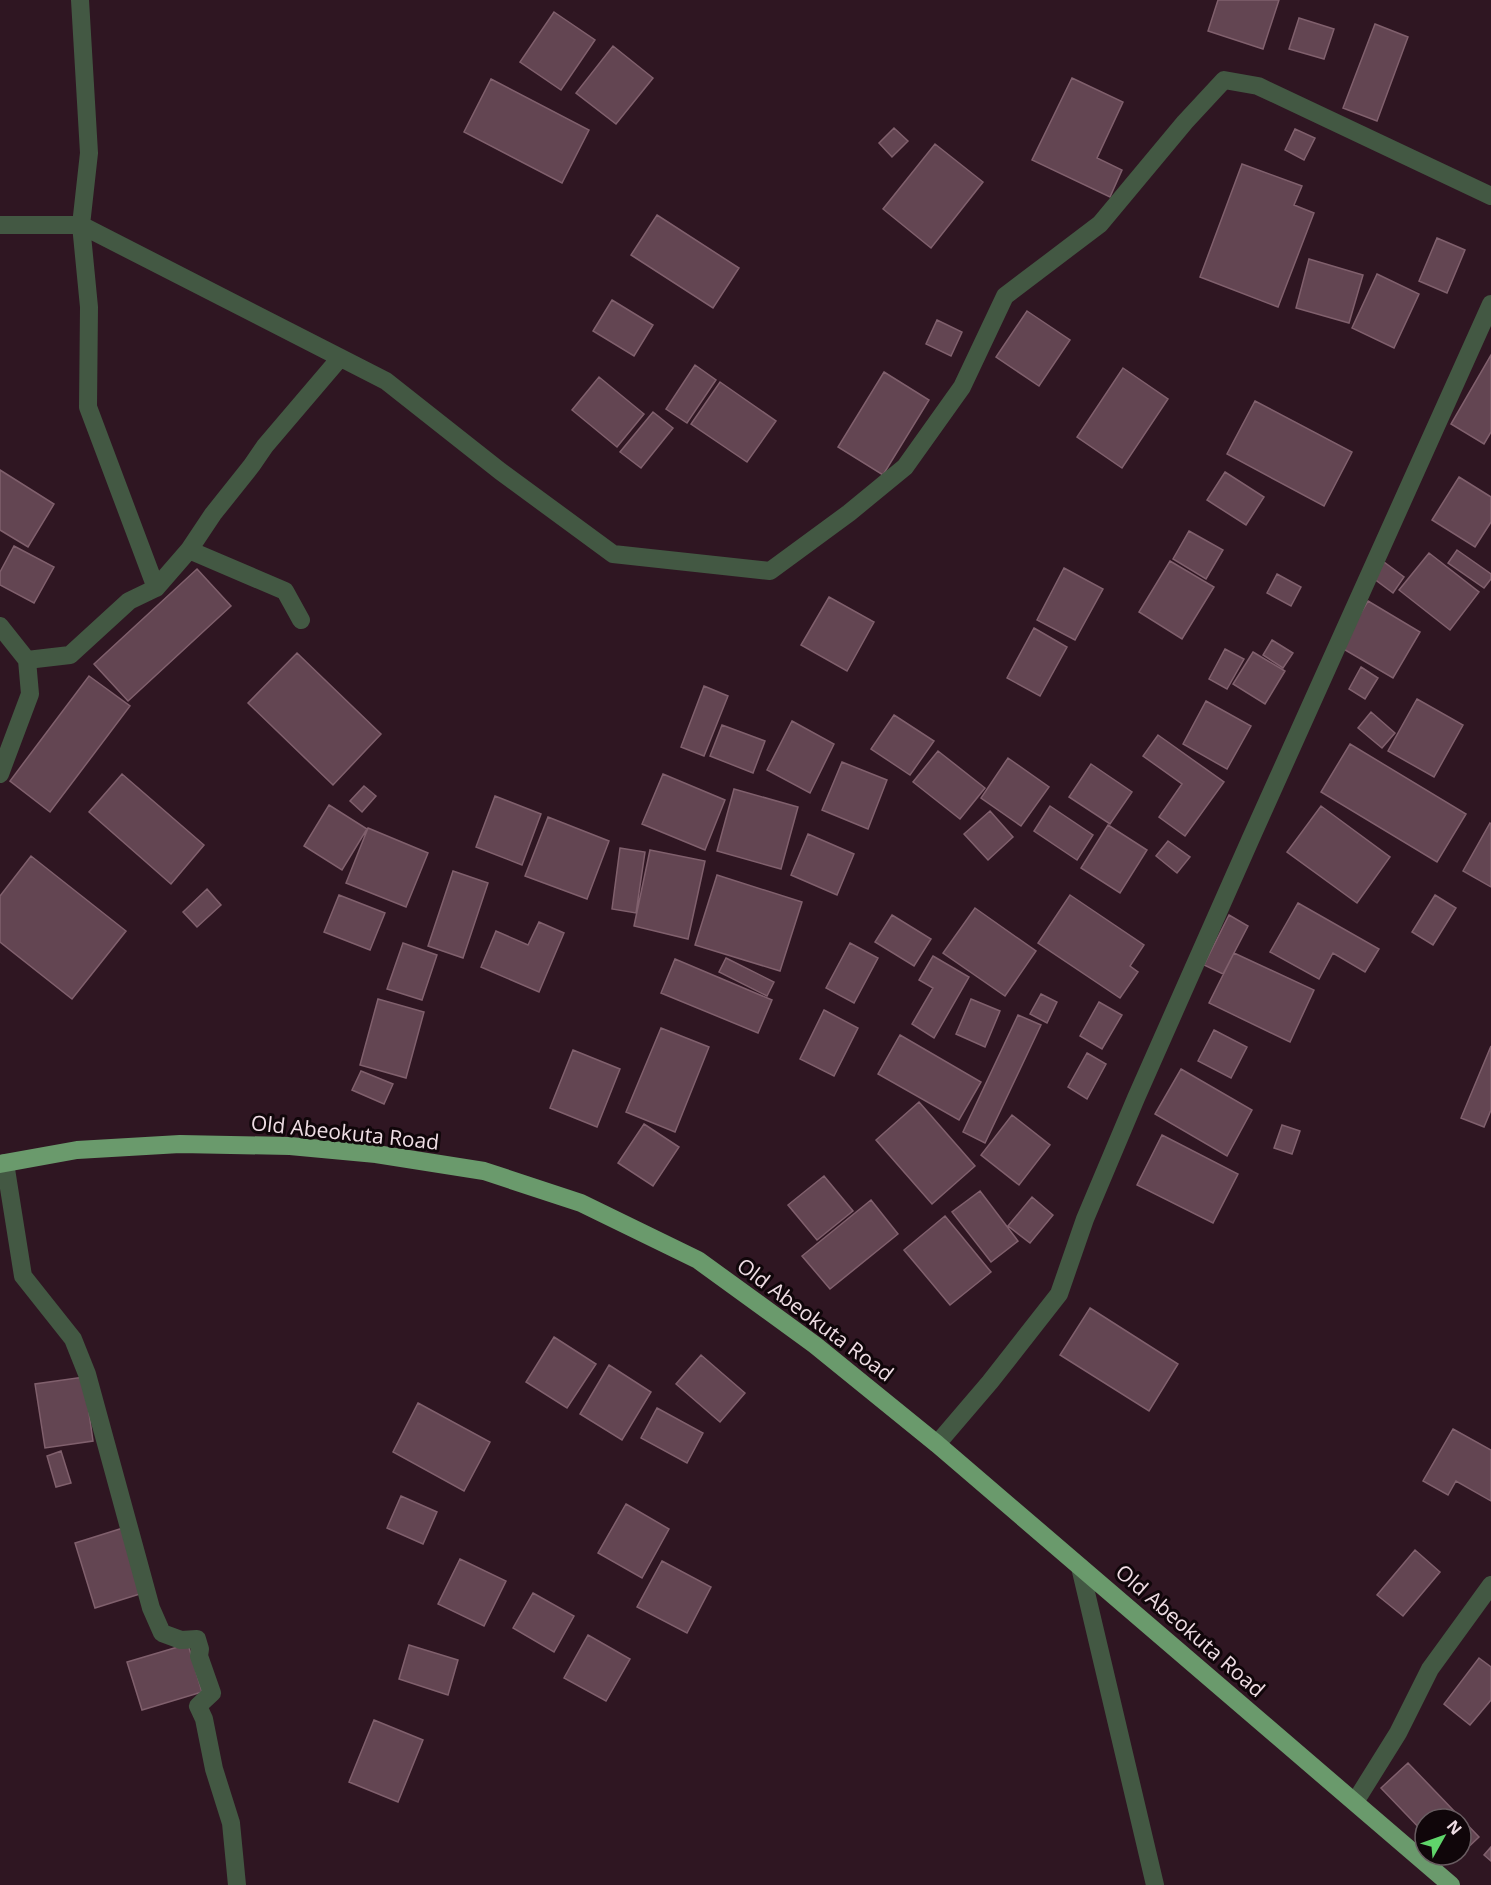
<svg xmlns="http://www.w3.org/2000/svg" width="1491" height="1885" font-family="'Open Sans',sans-serif">
  <rect width="100%" height="100%" fill="#2f1622"/>
  <path fill="#634552" stroke="#80606d" stroke-width="1.5" d="M1218,0H1279L1263,49L1208,31Z
    M554,12L595,40L561,90L520,62Z
    M1299,18L1334,29L1324,59L1289,49Z
    M1375,24L1408,37L1377,121L1343,108Z
    M613,46L653,78L616,124L576,93Z
    M1072,78L1123,102L1097,158L1122,170L1110,197L1032,160Z
    M491,79L589,130L562,183L464,132Z
    M894,128L908,141L892,157L879,143Z
    M1295,129L1315,138L1304,160L1285,150Z
    M935,144L983,182L931,248L883,209Z
    M1242,164L1302,186L1294,205L1314,213L1278,307L1200,277Z
    M657,215L739,268L713,308L631,255Z
    M1437,238L1465,250L1447,293L1419,281Z
    M1309,259L1363,275L1349,323L1296,308Z
    M1377,274L1419,294L1394,348L1352,328Z
    M612,300L653,325L634,356L593,331Z
    M1027,311L1070,340L1039,386L996,357Z
    M937,320L962,332L951,356L926,344Z
    M1491,355V432L1484,444L1451,424Z
    M695,365L716,380L687,423L666,409Z
    M1123,368L1168,399L1122,468L1077,437Z
    M884,372L929,400L883,475L838,447Z
    M599,377L644,414L617,447L572,410Z
    M720,382L776,421L747,462L691,424Z
    M1255,401L1352,452L1324,506L1227,454Z
    M653,412L673,428L641,468L620,452Z
    M0,470L54,504L28,547L0,530Z
    M1225,472L1264,497L1246,525L1207,500Z
    M1459,477L1491,497V522L1475,547L1432,520Z
    M1189,531L1223,550L1206,579L1173,559Z
    M14,546L54,567L34,603L0,585V572Z
    M1457,550L1491,574V579L1484,588L1448,563Z
    M1429,553L1479,592L1450,630L1399,590Z
    M1170,561L1214,587L1182,639L1139,612Z
    M1384,562L1404,577L1393,593L1373,578Z
    M1064,568L1103,589L1075,640L1037,620Z
    M197,569L231,606L128,701L94,664Z
    M1277,574L1301,587L1291,606L1267,593Z
    M829,597L874,622L847,671L801,645Z
    M1368,601L1420,632L1393,678L1340,647Z
    M1034,628L1067,647L1040,696L1007,678Z
    M1272,640L1293,653L1283,668L1263,655Z
    M1225,649L1244,659L1227,689L1209,679Z
    M1253,652L1285,671L1265,704L1233,684Z
    M297,653L381,734L333,785L248,703Z
    M1361,667L1378,678L1365,699L1349,689Z
    M89,676L130,706L50,812L10,781Z
    M704,686L728,696L704,756L681,747Z
    M1417,699L1463,725L1434,777L1388,751Z
    M1206,701L1251,726L1227,769L1183,744Z
    M1371,712L1395,733L1382,748L1358,728Z
    M894,715L934,741L910,775L871,749Z
    M792,721L834,744L810,793L767,770Z
    M722,725L765,741L753,773L710,756Z
    M1158,735L1224,782L1185,836L1159,817L1182,784L1143,756Z
    M1350,744L1466,814L1437,862L1321,792Z
    M938,751L985,788L960,819L913,782Z
    M1008,758L1049,787L1021,826L981,798Z
    M842,762L887,780L868,829L822,810Z
    M1091,764L1132,792L1110,824L1069,797Z
    M122,774L204,845L171,884L89,812Z
    M663,774L725,800L705,850L642,824Z
    M364,786L376,796L362,812L350,801Z
    M734,789L798,807L781,869L717,851Z
    M495,796L541,814L522,865L476,847Z
    M329,805L367,829L342,870L304,846Z
    M1050,806L1093,835L1077,860L1034,831Z
    M1321,806L1390,857L1357,903L1287,852Z
    M990,811L1013,837L988,860L964,834Z
    M548,817L609,841L587,899L525,876Z
    M1490,823L1491,824V887L1463,871Z
    M1108,825L1147,850L1120,893L1081,868Z
    M368,828L428,853L406,907L346,883Z
    M808,834L854,854L837,895L791,875Z
    M1168,841L1190,857L1177,873L1156,856Z
    M620,848L645,852L636,913L612,909Z
    M650,850L705,861L688,939L634,926Z
    M31,856L126,931L72,999L0,942V896Z
    M453,871L488,883L463,958L428,946Z
    M717,875L802,902L780,971L695,945Z
    M207,889L221,905L197,927L183,912Z
    M339,895L385,913L370,950L324,932Z
    M1070,895L1144,945L1130,966L1138,972L1120,998L1038,943Z
    M1435,895L1456,908L1433,945L1412,932Z
    M1298,903L1379,949L1365,972L1333,953L1319,979L1270,952Z
    M975,908L1036,951L1005,996L943,953Z
    M892,915L931,939L914,966L875,942Z
    M1229,915L1248,926L1223,974L1204,965Z
    M539,922L564,933L539,992L481,967L496,931L528,945Z
    M403,943L437,955L422,1000L387,989Z
    M850,943L878,958L854,1003L826,988Z
    M1234,953L1314,990L1290,1042L1209,1003Z
    M933,956L969,977L934,1038L912,1024L933,988L919,980Z
    M726,958L774,982L767,996L719,972Z
    M675,959L772,1000L758,1033L661,993Z
    M1041,994L1057,1002L1047,1023L1030,1014Z
    M378,999L424,1012L406,1078L360,1065Z
    M971,999L1000,1011L985,1047L956,1034Z
    M1099,1002L1122,1015L1102,1049L1080,1036Z
    M824,1010L858,1028L834,1076L800,1059Z
    M1018,1015L1041,1025L985,1143L963,1132Z
    M661,1028L709,1047L675,1132L626,1112Z
    M1214,1030L1247,1047L1231,1078L1198,1061Z
    M900,1035L981,1082L959,1120L878,1074Z
    M1491,1046V1110L1484,1127L1461,1118Z
    M573,1050L620,1069L597,1127L550,1108Z
    M1087,1053L1106,1064L1087,1099L1068,1087Z
    M1181,1069L1252,1110L1227,1156L1155,1114Z
    M361,1071L393,1084L384,1104L352,1090Z
    M919,1102L975,1166L932,1204L876,1140Z
    M1012,1115L1050,1145L1019,1185L981,1155Z
    M644,1124L679,1147L653,1186L618,1163Z
    M1282,1125L1300,1131L1292,1154L1274,1148Z
    M1162,1135L1238,1174L1213,1223L1137,1185Z
    M824,1176L853,1211L817,1240L788,1205Z
    M980,1191L1018,1241L991,1262L952,1212Z
    M1032,1197L1053,1215L1030,1243L1008,1226Z
    M871,1200L898,1234L830,1289L802,1256Z
    M945,1216L991,1272L950,1305L904,1250Z
    M1090,1308L1178,1364L1149,1411L1060,1355Z
    M554,1337L596,1364L567,1408L526,1382Z
    M701,1355L745,1393L720,1422L676,1384Z
    M609,1365L651,1392L622,1440L580,1414Z
    M84,1377L93,1441L45,1448L35,1384Z
    M418,1403L490,1442L464,1491L393,1452Z
    M657,1408L703,1433L687,1463L641,1438Z
    M1453,1429L1491,1450V1501L1456,1481L1448,1495L1423,1481Z
    M61,1451L71,1483L56,1487L47,1456Z
    M401,1496L437,1512L423,1544L387,1528Z
    M626,1504L669,1529L642,1578L598,1553Z
    M123,1528L143,1593L95,1608L75,1543Z
    M1415,1550L1440,1572L1403,1616L1377,1595Z
    M460,1559L506,1581L484,1626L438,1604Z
    M662,1561L711,1587L687,1633L637,1607Z
    M533,1593L574,1616L554,1652L513,1628Z
    M588,1635L630,1659L606,1701L564,1678Z
    M188,1644L202,1692L142,1710L127,1662Z
    M409,1645L458,1660L448,1695L399,1679Z
    M1479,1658L1491,1667V1700L1470,1725L1444,1704Z
    M374,1720L423,1740L398,1802L349,1782Z
    M1408,1763L1479,1837L1461,1854V1819H1425V1834L1381,1788Z
    M1491,1847V1861L1484,1855Z
    M1445,1855H1460L1452,1863Z"/>
  <g fill="none" stroke-linecap="round" stroke-linejoin="round">
    <path stroke="#435843" stroke-width="18" d="M80,0L89,153L81,225L386,381L500,471L613,554L770,571L849,513L905,467L962,387L1005,296L1100,224L1185,122L1224,80L1258,86L1491,196
      M0,225H81L89,307L88,407L156,588
      M189,550L285,591L301,620
      M0,626L27,660L30,694L0,774
      M27,660L70,655L129,601L156,588L189,550L213,514L252,465L265,446L340,358
      M5,1163L23,1276L73,1339L87,1374L151,1608L162,1633L181,1640L197,1639L200,1649L199,1656L212,1693L198,1706L204,1719L214,1769L231,1823L237,1885
      M937,1444L990,1382L1059,1294L1085,1219L1136,1098L1251,838L1491,304
      M1080,1567L1155,1885
      M1355,1802L1398,1733L1430,1669L1491,1585"/>
    <path stroke="#6a9a6c" stroke-width="18" d="M0,1164L77,1150L180,1144L290,1146L376,1154L484,1171L581,1203L698,1260L815,1345L937,1444L1451,1885"/>
  </g>
  <g text-anchor="middle" stroke-width="6" stroke-linejoin="round" paint-order="stroke">
    <g font-size="21" fill="#efdde4" stroke="#10060a">
      <text transform="translate(345 1133) rotate(6)" y="7">Old Abeokuta Road</text>
      <text transform="translate(815 1320) rotate(37)" y="7">Old Abeokuta Road</text>
      <text transform="translate(1190 1631) rotate(41)" y="7">Old Abeokuta Road</text>
    </g>
  </g>
  <g transform="translate(1443 1837) rotate(50)"><circle r="28" fill="#10060a" stroke="#695c61" stroke-width="1.5"/>
  <path d="M0-4.5L10 22L0 15L-10 22Z" fill="#60d56b"/>
  <text y="-9" font-size="16" font-weight="bold" text-anchor="middle" fill="#efdde4">N</text>
  </g>
</svg>
